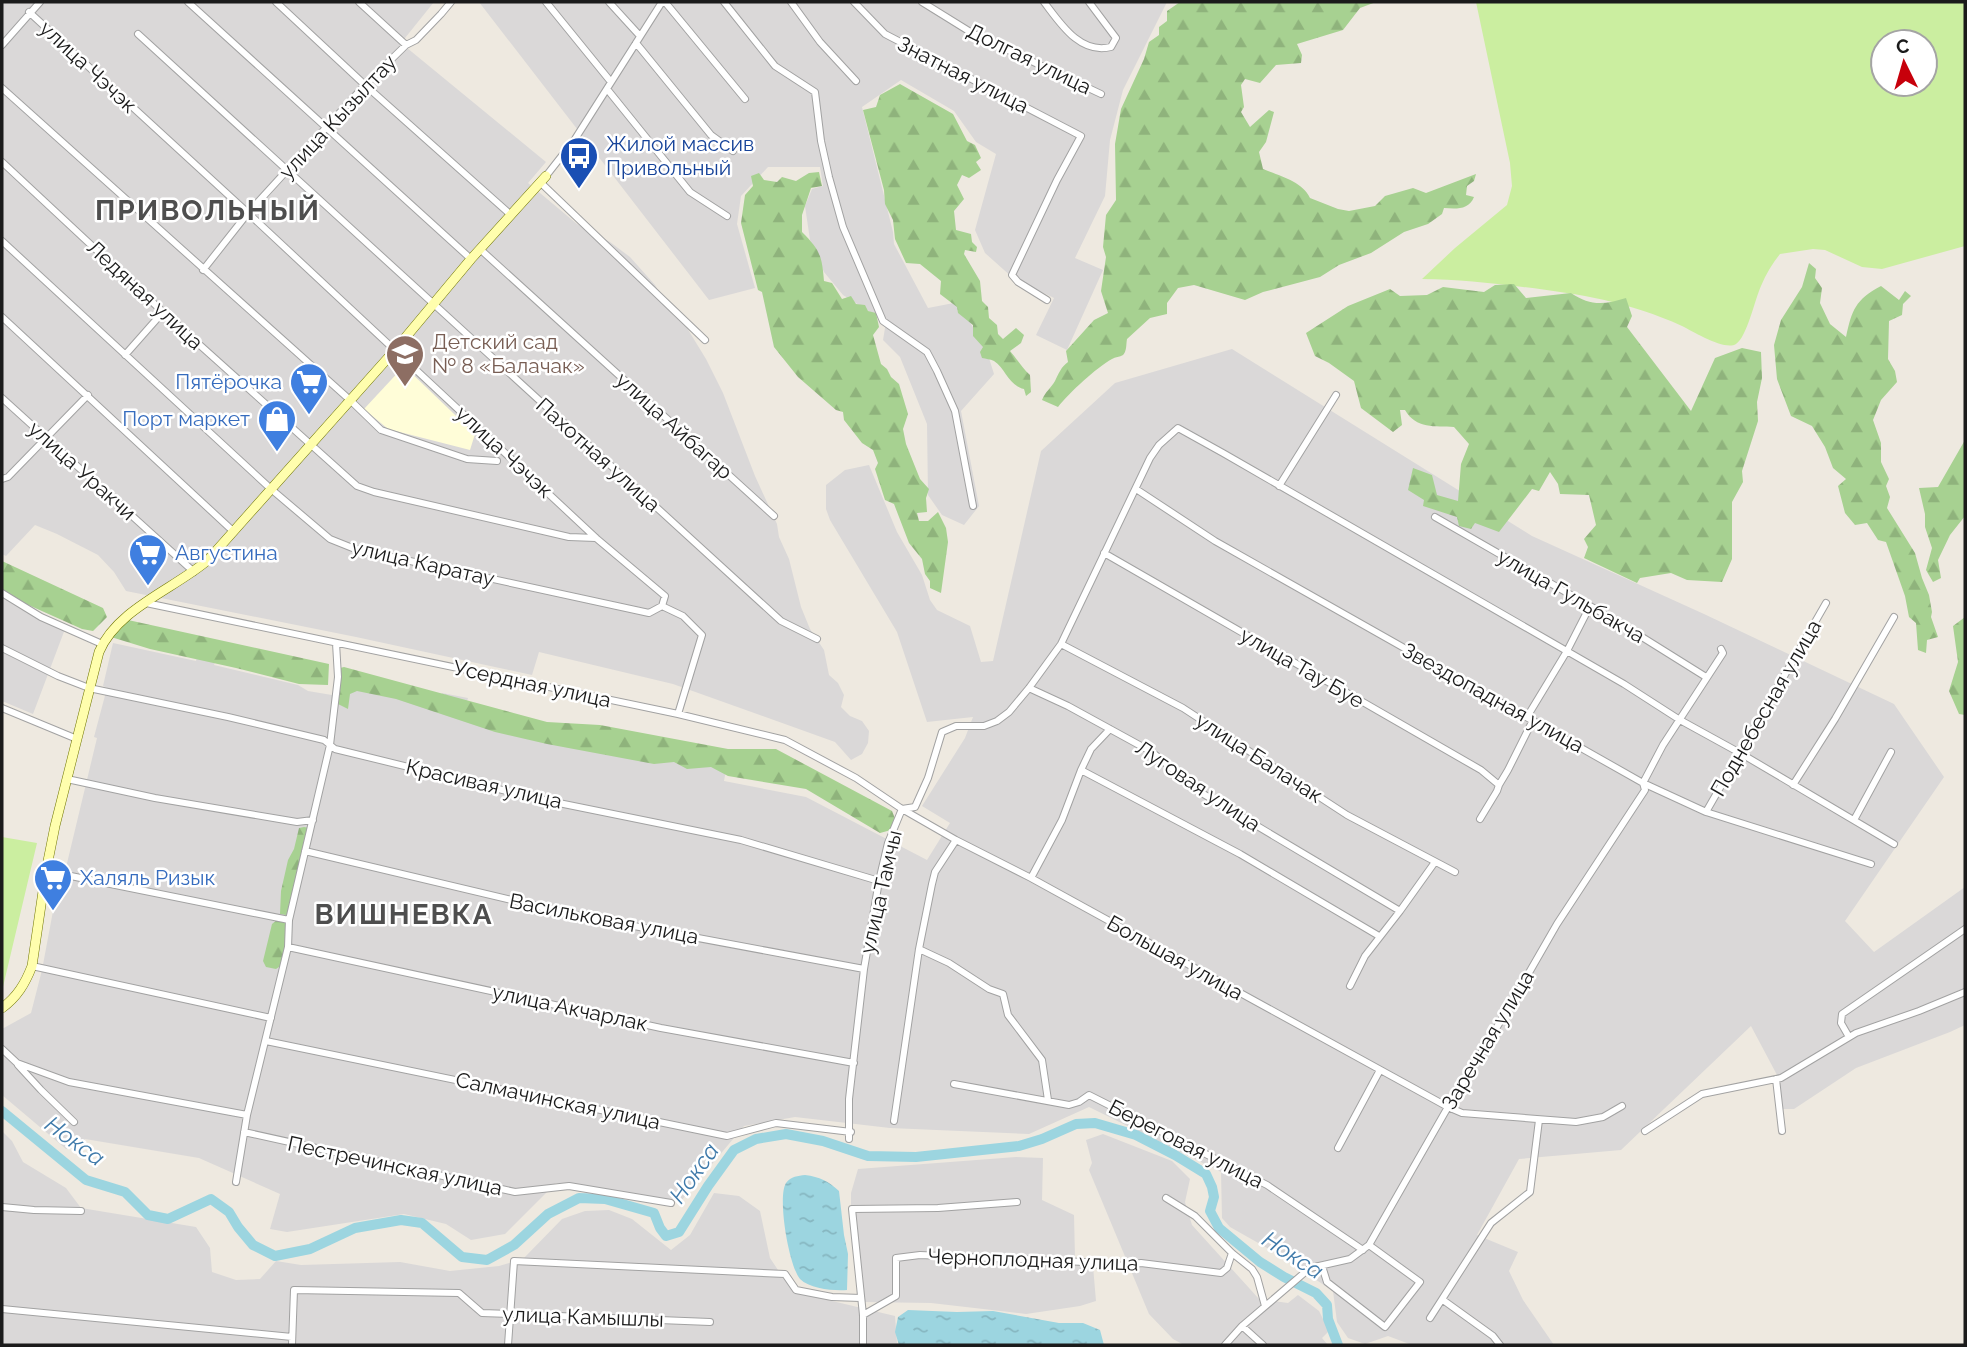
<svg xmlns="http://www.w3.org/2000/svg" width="1967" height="1347" font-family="Raleway,sans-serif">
  <defs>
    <pattern id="forest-firs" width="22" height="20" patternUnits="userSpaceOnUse" patternTransform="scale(1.75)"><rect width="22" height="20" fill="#a7d191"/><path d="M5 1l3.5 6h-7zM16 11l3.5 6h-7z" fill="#8fb37c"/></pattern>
    <pattern id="water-ripples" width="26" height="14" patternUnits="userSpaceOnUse" patternTransform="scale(1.75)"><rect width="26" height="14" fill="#9cd5e0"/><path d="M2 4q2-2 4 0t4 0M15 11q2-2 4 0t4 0" fill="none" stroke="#86b6c0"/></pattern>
  </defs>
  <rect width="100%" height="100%" fill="#eee9e0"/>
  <path fill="#dad8d8" d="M2,2H434L401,43L546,162L528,183L577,224L610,242L630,257L655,285L670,310L687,328L706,359L723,393L755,476L777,524L779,537L789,559L801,607L810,629L824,650L829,675L838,683L844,695L841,707L850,716L862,721L869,731L868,743L862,754L851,760L835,742L673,684L539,652L532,675L356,637L126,591L114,572L98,555L57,534L35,525L6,556L2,554Z
    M479,2H1167L1123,90L1110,140L1105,196L1075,258L1103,270L1067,350L1036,335L1054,298L1013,278L985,253L975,230L996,154L976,142L954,111L901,80L862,107L893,232L894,244L928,308L959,302L988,355L994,374L961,411L979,506L964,525L942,515L928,495L927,424L900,357L883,340L886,322L843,295L824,272L810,240L805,206L812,189L823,186L820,167H768L741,196L737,224L755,288L709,300Z
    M1232,349L1532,536L1704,614L1894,704L1944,777L1845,921L1874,952L1965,887V1025L1950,1032L1856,1068L1794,1109H1783L1777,1075L1751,1026L1621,1150L1519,1159L1477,1235L1518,1252L1509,1271L1523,1300L1554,1345H1412L1388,1336L1365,1344L1348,1338L1337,1322L1333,1291L1274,1252L1230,1227L1222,1218L1221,1172L1089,1107L1029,1134L890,1128L795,1117L744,1126L681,1201L556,1183L505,1234L471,1240L446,1224L404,1214L287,1232L270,1229L280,1194L199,1158L85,1139L78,1148L66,1149L2,1095V1029L31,1013L42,970L59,879L63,880L97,738L94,737L107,688L103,686L113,643L196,661L201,641L221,645L214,665L298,685L308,691L344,697L351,681L436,705L442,693L468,698L462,716L726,770L724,781L806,797L927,860L950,823L922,806L965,738L973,717L927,722L897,632L830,520L826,509V485L845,470L869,465L897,532L922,575L930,600L937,610L970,626L981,662L993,661L1041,451L1115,383Z
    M2,596L65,629L33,714L2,701Z
    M2,1131L12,1141L23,1162L66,1188L81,1208L196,1227L210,1248L212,1272L236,1280L260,1279L276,1261L301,1265L400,1262L450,1271L499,1266L523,1259L562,1219L585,1211L609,1210L632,1219L671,1250L690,1235L714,1193L739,1196L760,1211L770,1258L784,1279L803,1294L895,1316L897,1343L912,1342V1345H2Z
    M1103,1134L1172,1161L1190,1179L1185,1202L1192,1225L1259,1299L1288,1303L1298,1295L1319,1311L1329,1331L1322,1338L1328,1345H1184L1173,1339L1149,1314L1089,1170L1092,1163L1086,1140Z
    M1016,1157L1043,1158L1042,1200L1074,1215L1075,1258L1093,1266L1096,1301L1080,1306L1026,1314L931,1303L865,1302L851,1216V1193L858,1169Z"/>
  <path fill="#fffdd8" d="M404,366L475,434L470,450L388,429L364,409Z"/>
  <path fill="#cbeea0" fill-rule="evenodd" d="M1476,2H1965V246L1882,269L1862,267L1825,250L1813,249L1780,254C1772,264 1766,274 1761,286C1755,299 1747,337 1736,344C1725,351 1694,332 1682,326C1629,302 1580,294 1523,287C1489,283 1456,279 1422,279L1455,248L1507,205L1512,186L1510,163ZM1883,42H1925V84H1883Z
    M2,837L37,843L2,991Z"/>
  <path fill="url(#forest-firs)" d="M1180,2H1376L1360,8L1343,30L1297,44L1302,55L1301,63L1276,65L1260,83L1245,79L1241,85L1244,107L1241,112L1250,127L1269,110L1274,112L1266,142L1259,152L1263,169C1279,176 1302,181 1310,198L1338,209L1349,211L1375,206L1385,196L1413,188L1426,193L1476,174L1474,181L1467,186L1466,195L1474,197C1469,210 1456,209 1444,208L1442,214L1428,224L1404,232L1371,253L1339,265L1320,277L1263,292L1245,300L1194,285L1178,288L1167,303V314L1150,318L1127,339C1126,344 1127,351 1123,355C1120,357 1115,357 1112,359C1096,368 1070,392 1058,407L1042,400C1045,392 1051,388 1055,381C1059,373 1061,367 1068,362L1066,351L1094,320L1108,313L1101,291L1106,257L1103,247L1106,215L1116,200L1115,144L1121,109L1144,59L1149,42L1159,35V27L1167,21V11Z
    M900,84L953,114L967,141L975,145L981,158L976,162L981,170L969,178L962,175L957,185L964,199L954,211L956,230L971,234L972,242L977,247L976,252L965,250L964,254L980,281L982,301L988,307L989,318L997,325L998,334L1003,339L1016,328L1024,335L1021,343L1010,351C1017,359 1022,368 1030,375L1031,392L1026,396L1024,389C1008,385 1006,369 994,361C990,359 986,359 982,358L980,352L983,347L973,336V325L958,313L957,307L940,294L941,281L920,264L906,263L895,239L893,220L885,204L884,190L863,110L876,107L880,95Z
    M819,172L822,186L811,188L802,215V232C820,250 822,256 824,281L832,283L842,299L851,296L856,304L865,305L868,311L876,313L879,327L873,335L881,364L887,369L891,377L899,384L908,414L903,429L906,444L920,479L929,489L926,498L927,512L917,513L919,521H928L938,512L946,528L948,542L941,593L930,588V581L925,574L922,559L909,543L894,504L885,500L875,469L878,463L873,450L862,443L844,420L843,412L836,410L798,377L774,347L762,292L758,290L741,223L745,195L753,186L751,176L759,173L764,180L777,182L782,177L796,181L809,173Z
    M1809,263L1816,269L1815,278L1822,288L1820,303L1830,324L1846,337C1852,310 1855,300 1881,286L1899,300L1905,291L1911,296L1903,304L1902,315L1889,321L1888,359L1895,371L1897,382L1881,400L1873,420L1881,443V462L1889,479L1886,486L1890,497L1887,508L1915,553L1922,578L1929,595L1932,612L1931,617L1938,637L1927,640L1926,653L1918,650L1916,623L1909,617L1905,596L1886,542L1878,540L1867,523L1855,525L1845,513L1838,486L1846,479L1833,468L1825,447L1812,426L1791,416L1777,379L1774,345L1781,320L1802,287Z
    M1514,284L1526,298L1571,293C1590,306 1604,305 1626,298L1632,316L1627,327L1691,411L1715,358L1742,348L1761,352L1762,378L1757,402L1758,421L1742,471L1743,482L1732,502V559L1722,582L1687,580L1671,573L1640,578L1637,583L1584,558L1588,547L1584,539L1596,525L1589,495L1560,494L1558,484L1550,472L1539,491L1532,489L1499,532L1475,523L1471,529L1459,526L1457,517L1423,506L1424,500L1408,490L1413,468L1432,475L1437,495L1458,501L1461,464L1469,444L1454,427C1435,426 1416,429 1405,410H1400L1402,425L1393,432L1361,408L1354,381L1329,363L1315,356L1306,333L1348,306L1390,289L1400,296L1427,295L1443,287L1484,292L1495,285Z
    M1965,440V516L1950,535L1938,560L1941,578L1933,582L1926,570L1932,548L1925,527V514L1919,488L1938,487Z
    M2,561L103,608L107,617L93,631L82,629L15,599L2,590Z
    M1965,617V715L1959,714L1949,691L1958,662L1953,626Z
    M128,620L329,664L328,685L299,684L236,668L150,649L111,637Z
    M344,667L547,722L600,725L728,749H776L892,811L896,821L891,830L880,833L806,789L728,776L711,767L687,769L674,762L654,764L547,744L495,732L396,699L357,691L350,694L348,709L338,704L336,669Z
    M304,827L310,828L294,911L286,915L280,914L281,891L288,860L294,849L299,828Z
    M277,920L286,922L290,928L282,965L276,969L266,967L263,961L272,924Z"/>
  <path fill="url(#water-ripples)" d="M805,1175C820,1177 828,1181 839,1191L844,1235L848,1254L847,1290C834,1291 810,1289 800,1279C789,1266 777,1197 786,1183C791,1176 798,1176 805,1175Z
    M908,1310L957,1312L993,1311L1059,1323H1083L1100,1330L1104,1345H899L895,1332L898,1317Z"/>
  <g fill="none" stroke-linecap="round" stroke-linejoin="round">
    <path stroke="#9cd5e0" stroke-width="10" d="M2,1111L86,1180L125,1192L148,1215L168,1219L211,1199L229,1212L238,1227L253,1245L275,1256L310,1249L355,1228L401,1220L422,1223L462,1257L487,1260L514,1245L548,1214L579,1198L605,1199L654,1213L660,1228L666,1236L679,1232L708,1186L734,1150L756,1139L786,1134L823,1141L868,1156L916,1157L1019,1146L1042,1139L1076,1124L1095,1123L1136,1135L1175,1155L1206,1174L1212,1187L1214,1197L1210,1211L1219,1228L1260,1262L1284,1277L1316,1293L1327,1305L1328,1319L1338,1345"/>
    <defs>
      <path id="street" d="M188,2L471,259
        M276,2L365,85L511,215
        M359,2L406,45
        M546,2L611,82
        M609,2L640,36
        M665,2L745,99
        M724,2L775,66L815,92L821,141L829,177L843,227L883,321L927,352L937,371L955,411L973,506
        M791,2L820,42L856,81
        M854,2L885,34L1081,136L1057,180L1012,275L1018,282L1047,300
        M922,2L972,33L1101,94
        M1044,2C1060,23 1080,55 1111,47L1116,38L1089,2
        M29,12L248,213L596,538L665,596L662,606
        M138,34L781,621L817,639
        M636,43L711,135L733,151
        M2,45L40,2
        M2,88L350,400L381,430L467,459L497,461
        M607,89L690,192L727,216
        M2,162L163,312L357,486L374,492L569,537L596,538
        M546,176L575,139L662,2
        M541,183L705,340
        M2,241L271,489L330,539L355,549L649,613L662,606
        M481,250L774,516
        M203,270L248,213L365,85L406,45L416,40L441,14L451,2
        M2,317L234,532
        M125,355L163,312
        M2,398L194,572
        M2,479L8,477L88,395
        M1279,486L1336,395
        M1136,489L1215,541L1643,783L1706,812L1871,864
        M1435,517L1618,622L1706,677
        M1104,553L1481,770L1499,785
        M2,593L41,617L102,644
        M146,603L678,714L785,740L856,778L902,809L956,840L1031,878L1448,1107L1462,1113L1576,1122L1603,1117L1622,1106
        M662,606L683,616L702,635L678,714
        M1061,644L1183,708L1347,815L1455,872
        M2,648L58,676L89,688L228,717L324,740L335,749L539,799L741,840L879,881
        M1029,688L1068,706L1152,752L1200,792L1400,911
        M2,708L77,739
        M1527,717L1567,651L1590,606
        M1081,770L1240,854L1379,936
        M67,779L155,798L297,822L313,820
        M1793,785L1835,719L1894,617
        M1706,812L1826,603
        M1480,819L1497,791L1499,785L1508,770L1533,720
        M1854,820L1891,752
        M305,851L575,915L864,969
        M46,871L289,920
        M1031,878L1062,820L1081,770L1091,749L1110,729
        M288,947L661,1028L854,1063
        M919,949L949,963L989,989L1003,994L1008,1015L1042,1060L1048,1100
        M32,966L271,1018
        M1350,986L1365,956L1400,911L1435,862
        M1849,1037L1841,1023L1842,1014L1965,929
        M266,1041L727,1136L776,1123L851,1132
        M2,1049L17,1063L69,1082L247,1115
        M18,1065L41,1090L74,1122
        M1776,1079L1782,1131
        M954,1084L1069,1105L1079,1102L1089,1095L1267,1185L1363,1250
        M894,1121L919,949L932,884L935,872L956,840
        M1645,1131L1702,1094L1781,1078L1856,1033L1919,1011L1965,992
        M244,1132L515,1192L569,1186L671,1203
        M849,1139V1099L864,969L879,881L888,843L902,809L915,807L928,778L942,732L956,726H984L997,721L1009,712L1029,688L1061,644L1150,458L1159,445L1178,428L1223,453L1624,684L1680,720L1740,753L1894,844
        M1338,1148L1380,1070
        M236,1182L247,1115L288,947L289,920L330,745L338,677L336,643
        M1166,1198L1195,1216L1232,1253L1252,1269L1257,1277L1265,1306
        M2,1207L34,1210L81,1211
        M1322,1266L1327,1282L1385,1327L1420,1282L1369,1245
        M1443,1300L1493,1336L1500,1345
        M2,1309L292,1337
        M863,1315L896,1296V1258L920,1255L1085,1262L1109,1267L1141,1263L1221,1273L1227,1268L1232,1253
        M1430,1318L1491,1223L1530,1192L1539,1120
        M1242,1326L1263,1345
        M292,1345L294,1290L459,1293L482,1313L710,1322
        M508,1345L514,1261L785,1274L796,1290L832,1297L861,1298
        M863,1345V1315L852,1209L938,1208L1017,1202
        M1225,1345L1242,1326L1310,1268L1350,1259L1369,1245L1448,1107L1511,1004L1557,924L1645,790L1643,783L1663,745L1723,653L1721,649"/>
      <path id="secondary" d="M2,1008C17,997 25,984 32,966L46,871L55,826L99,652C117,609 174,589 208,560L395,350L471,259L546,176"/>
    </defs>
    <use href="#street" stroke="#a2a2a2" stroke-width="8"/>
    <use href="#secondary" stroke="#6f7500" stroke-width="10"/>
    <use href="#street" stroke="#fff" stroke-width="6"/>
    <use href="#secondary" stroke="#fffead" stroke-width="9"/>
  </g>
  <defs>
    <symbol id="bus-pin" viewBox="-11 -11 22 30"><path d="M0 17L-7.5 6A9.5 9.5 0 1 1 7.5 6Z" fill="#1a4fb4" stroke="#fff"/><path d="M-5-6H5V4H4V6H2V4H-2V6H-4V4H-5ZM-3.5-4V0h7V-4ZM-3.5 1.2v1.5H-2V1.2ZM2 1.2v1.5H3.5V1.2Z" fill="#fff"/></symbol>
    <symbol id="school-pin" viewBox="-11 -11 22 30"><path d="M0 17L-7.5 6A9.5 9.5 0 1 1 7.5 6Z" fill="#8d6e63" stroke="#fff"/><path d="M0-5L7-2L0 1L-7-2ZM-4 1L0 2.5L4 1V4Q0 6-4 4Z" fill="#fff"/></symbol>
    <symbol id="supermarket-pin" viewBox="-11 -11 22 30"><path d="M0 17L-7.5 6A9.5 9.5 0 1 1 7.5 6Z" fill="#3f7fe0" stroke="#fff"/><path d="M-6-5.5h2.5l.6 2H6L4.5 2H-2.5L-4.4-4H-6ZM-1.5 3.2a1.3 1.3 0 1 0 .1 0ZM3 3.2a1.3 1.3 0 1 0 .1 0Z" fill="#fff"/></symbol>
    <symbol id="shop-pin" viewBox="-11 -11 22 30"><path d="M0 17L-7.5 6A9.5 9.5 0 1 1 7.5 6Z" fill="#3f7fe0" stroke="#fff"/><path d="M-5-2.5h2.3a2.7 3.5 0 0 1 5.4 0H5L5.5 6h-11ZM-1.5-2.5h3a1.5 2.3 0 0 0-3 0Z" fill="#fff"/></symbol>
  </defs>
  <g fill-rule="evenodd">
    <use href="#bus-pin" x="557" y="134" width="44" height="60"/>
    <use href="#school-pin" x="383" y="332" width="44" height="60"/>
    <use href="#supermarket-pin" x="287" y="360" width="44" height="60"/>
    <use href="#shop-pin" x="255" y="397" width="44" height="60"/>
    <use href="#supermarket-pin" x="126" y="531" width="44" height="60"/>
    <use href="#supermarket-pin" x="31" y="856" width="44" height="60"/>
  </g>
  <g text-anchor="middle" stroke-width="5" stroke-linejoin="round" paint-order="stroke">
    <g font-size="21" fill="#1b1b1b" stroke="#fff">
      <text transform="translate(1029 59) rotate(26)" y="7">Долгая улица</text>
      <text transform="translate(88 67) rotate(43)" y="7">улица Чэчэк</text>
      <text transform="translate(963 75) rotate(27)" y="7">Знатная улица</text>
      <text transform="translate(338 117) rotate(-47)" y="7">улица Кызылтау</text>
      <text transform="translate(145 295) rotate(43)" y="7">Ледяная улица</text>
      <text transform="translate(674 426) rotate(42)" y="7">улица Айбагар</text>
      <text transform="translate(504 452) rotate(43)" y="7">улица Чэчэк</text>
      <text transform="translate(598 455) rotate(42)" y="7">Пахотная улица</text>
      <text transform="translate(82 471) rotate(42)" y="7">улица Уракчи</text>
      <text transform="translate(423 563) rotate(13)" y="7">улица Каратау</text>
      <text transform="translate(1571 596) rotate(30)" y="7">улица Гульбакча</text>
      <text transform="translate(1302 668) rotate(30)" y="7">улица Тау Буе</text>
      <text transform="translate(532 684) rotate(12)" y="7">Усердная улица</text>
      <text transform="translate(1493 698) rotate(29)" y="7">Звездопадная улица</text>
      <text transform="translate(1766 708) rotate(-60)" y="7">Поднебесная улица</text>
      <text transform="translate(1259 758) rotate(33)" y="7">улица Балачак</text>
      <text transform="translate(484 784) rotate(13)" y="7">Красивая улица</text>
      <text transform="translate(1198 786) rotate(34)" y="7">Луговая улица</text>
      <text transform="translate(881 892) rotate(-77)" y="7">улица Тамчы</text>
      <text transform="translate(604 919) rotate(11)" y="7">Васильковая улица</text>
      <text transform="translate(1175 958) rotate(29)" y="7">Большая улица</text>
      <text transform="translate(570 1008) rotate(12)" y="7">улица Акчарлак</text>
      <text transform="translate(1488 1040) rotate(-59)" y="7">Заречная улица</text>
      <text transform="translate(558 1101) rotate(12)" y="7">Салмачинская улица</text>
      <text transform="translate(1186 1144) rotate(27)" y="7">Береговая улица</text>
      <text transform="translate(395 1166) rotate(12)" y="7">Пестречинская улица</text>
      <text transform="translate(1033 1260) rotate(2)" y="7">Черноплодная улица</text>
      <text transform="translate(583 1317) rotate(2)" y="7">улица Камышлы</text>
    </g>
    <g font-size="21" fill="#164399" stroke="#fff" text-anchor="start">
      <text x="606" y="151">Жилой массив<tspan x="606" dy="24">Привольный</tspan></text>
    </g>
    <g font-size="21" fill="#785e54" stroke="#fff" text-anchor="start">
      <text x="432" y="349">Детский сад<tspan x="432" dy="24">№ 8 «Балачак»</tspan></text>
    </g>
    <g font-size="21" fill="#366cbe" stroke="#fff" text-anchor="end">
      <text x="282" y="389">Пятёрочка</text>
      <text x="250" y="426">Порт маркет</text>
      <text x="175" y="560" text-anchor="start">Августина</text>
      <text x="80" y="885" text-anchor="start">Халяль Ризык</text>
    </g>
    <g font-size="23" font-style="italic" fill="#3f7aaa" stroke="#fff">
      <text transform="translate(75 1141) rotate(36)" y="8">Нокса</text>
      <text transform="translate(694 1173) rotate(-55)" y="8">Нокса</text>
      <text transform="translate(1293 1255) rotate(33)" y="8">Нокса</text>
    </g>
    <g font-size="28" font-weight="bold" letter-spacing="2" fill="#4e4e4e" stroke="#fff">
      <text x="208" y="220">ПРИВОЛЬНЫЙ</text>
      <text x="404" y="924">ВИШНЕВКА</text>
    </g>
  </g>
  <rect width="1967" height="1347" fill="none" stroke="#1b1b1b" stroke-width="7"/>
  <g transform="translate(1904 63) rotate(355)"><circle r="33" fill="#ffffff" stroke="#a4a4a4" stroke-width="2"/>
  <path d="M0-5L12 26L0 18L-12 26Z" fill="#c7000b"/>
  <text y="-10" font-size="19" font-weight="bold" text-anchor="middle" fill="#1b1b1b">С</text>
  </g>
</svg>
